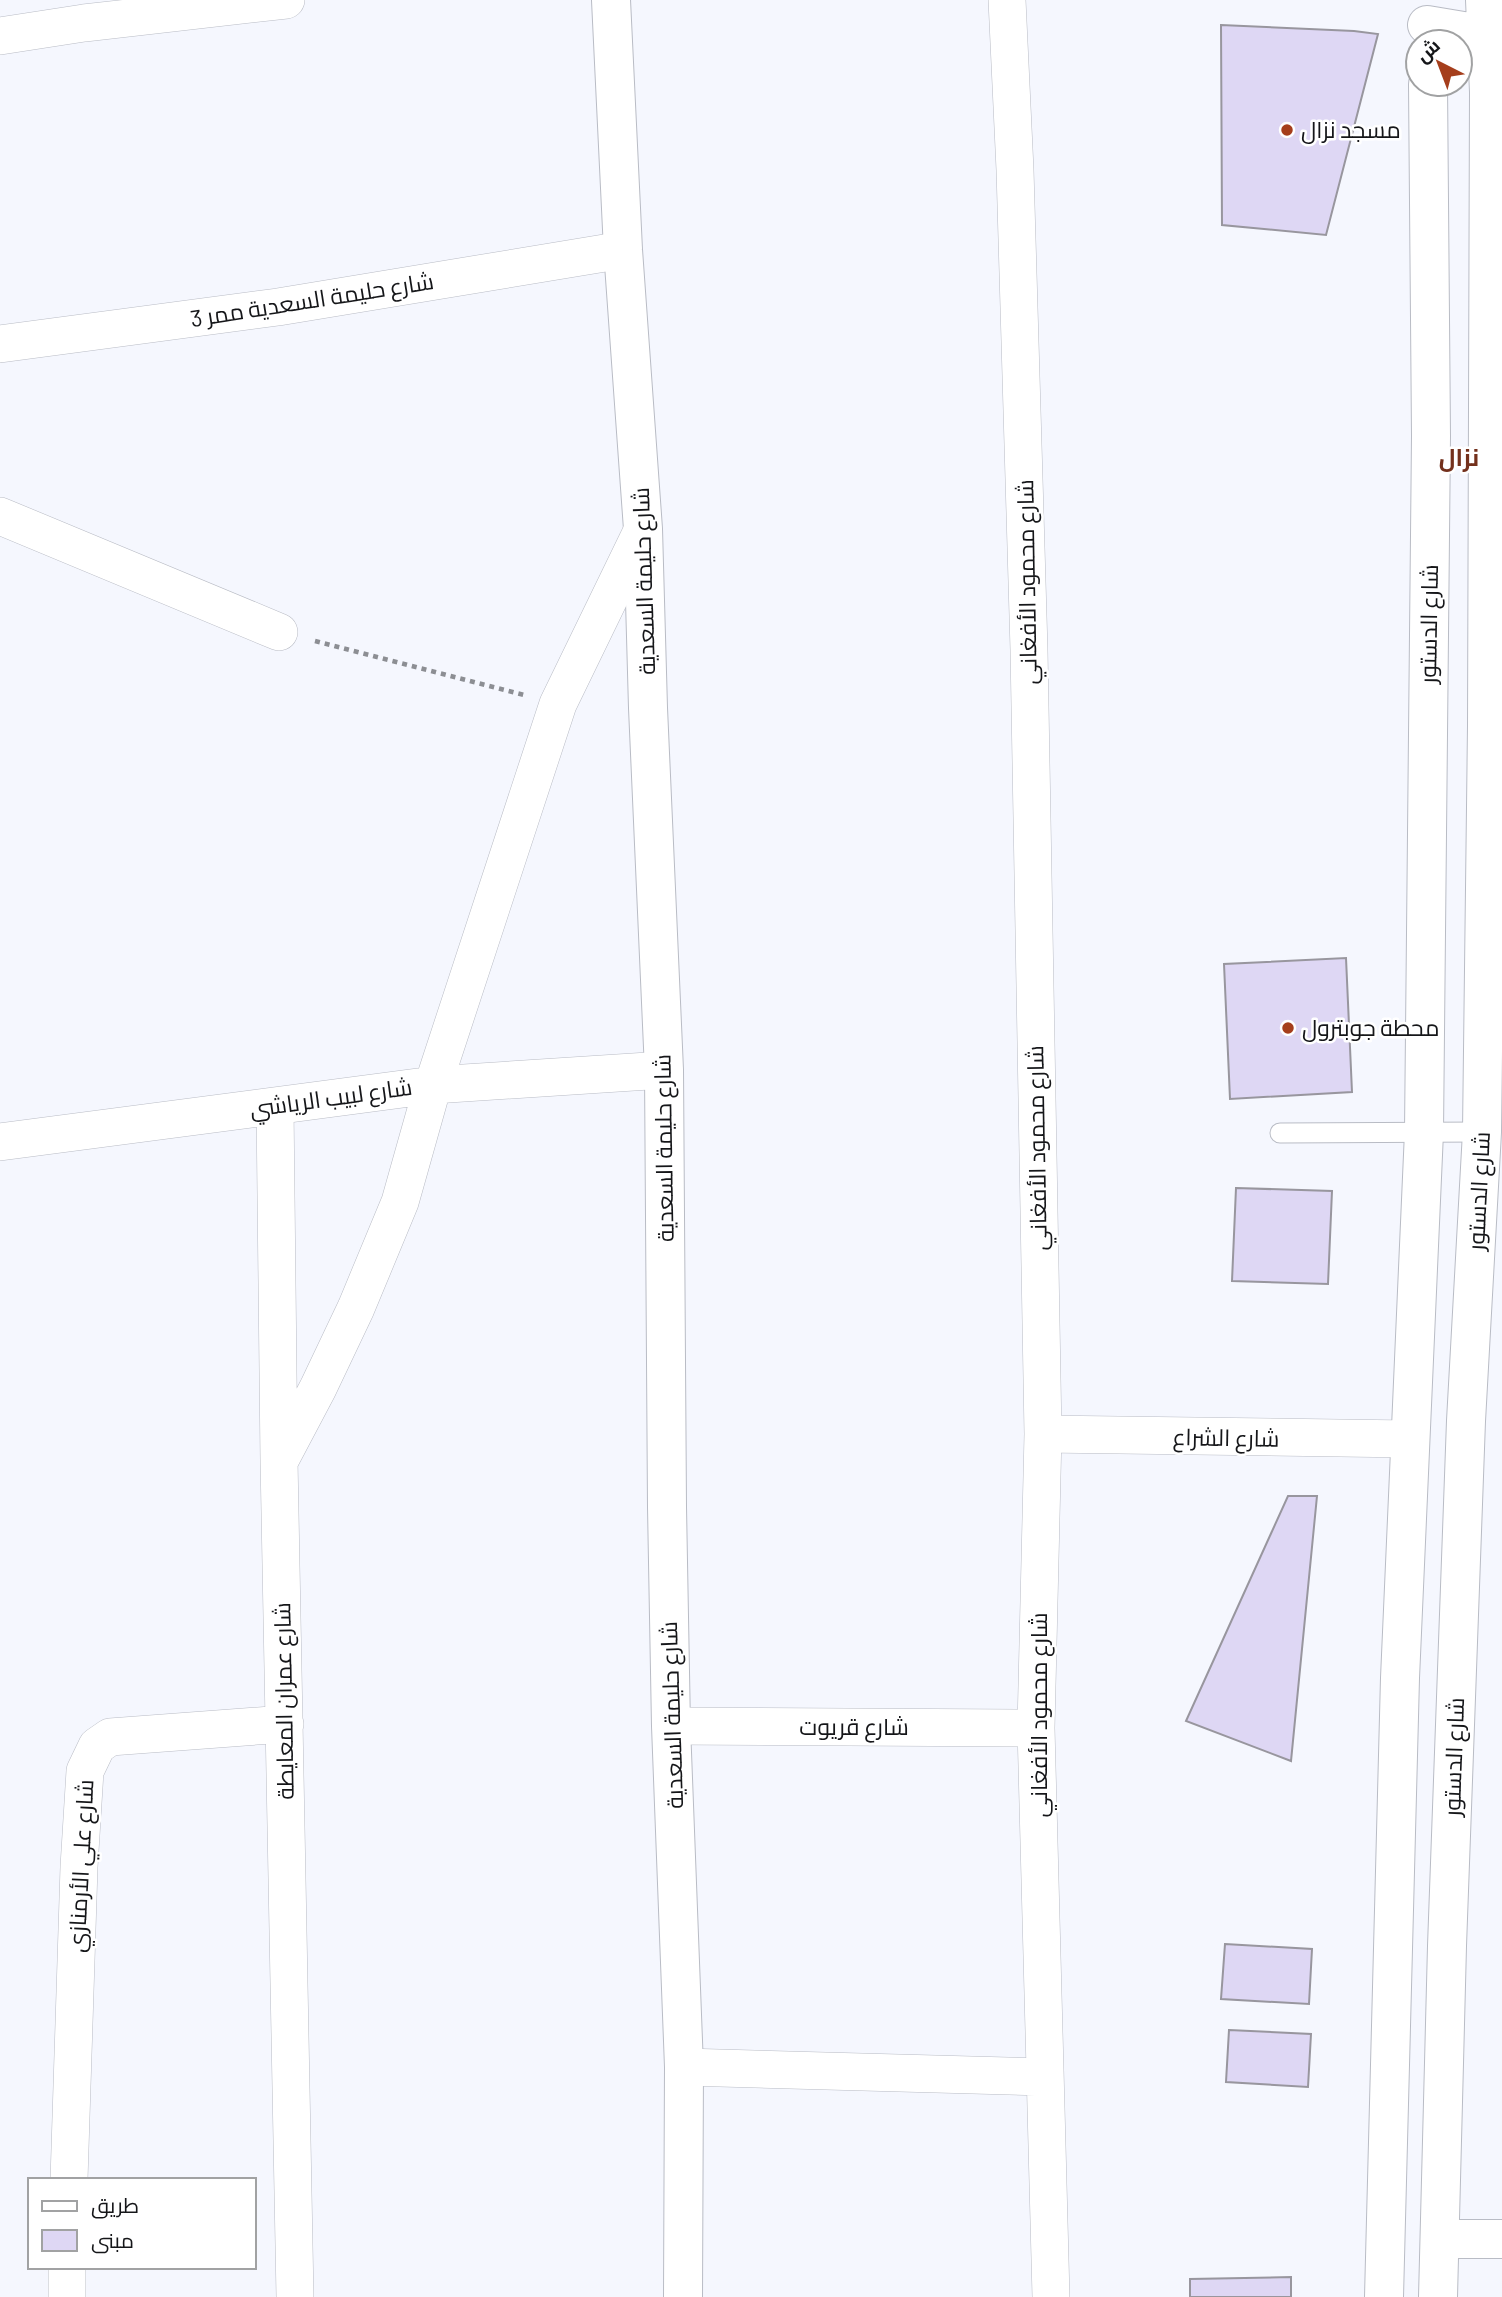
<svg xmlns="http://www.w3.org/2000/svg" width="1502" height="2297" font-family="Barlow,Cairo,sans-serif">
  <rect width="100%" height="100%" fill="#f5f7fe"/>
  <path fill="#ded7f4" stroke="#98969e" stroke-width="2" d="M1221,25L1354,31L1378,34L1326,235L1222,225Z
    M1346,958L1352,1092L1230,1099L1224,964Z
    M1236,1188L1332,1191L1328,1284L1232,1281Z
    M1288,1496H1317L1291,1761L1186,1721Z
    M1225,1944L1312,1949L1309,2004L1221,1999Z
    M1229,2030L1311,2034L1308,2087L1226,2082Z
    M1291,2277V2297H1190V2279Z"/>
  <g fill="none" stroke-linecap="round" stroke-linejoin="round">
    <defs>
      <path id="service" d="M1280,1133L1482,1132"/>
      <path id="minor" d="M1007,0L1015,170L1029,650L1043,1434L1036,1728L1051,2297
        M0,36L84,23L286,0
        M0,344L278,307L623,250
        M0,516L279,632
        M275,1106L279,1460L295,2297
        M0,1142L433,1085L664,1070
        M1043,1434L1410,1439
        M281,1458L318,1388L356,1308L400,1202L433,1085L558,704L643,529
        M671,1726L1036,1728
        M684,2067L1045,2077
        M69,2180L79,1867L85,1771L97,1746L110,1737L285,1724
        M67,2297V2267"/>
      <path id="tertiary" d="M611,0L623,250L643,529L648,708L664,1070L667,1507L671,1726L684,2067L683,2297
        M1441,2239H1502"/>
      <path id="secondary" d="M1427,25L1487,35
        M1384,2297L1400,1678L1424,1132L1431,436L1428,84
        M1438,2297L1447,1946L1466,1421L1482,1132L1487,726L1489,92L1485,0"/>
    </defs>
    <use href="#service" stroke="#b9bcc5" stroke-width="21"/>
    <use href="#minor" stroke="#b9bcc5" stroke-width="38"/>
    <use href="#tertiary" stroke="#b9bcc5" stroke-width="40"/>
    <use href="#secondary" stroke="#b9bcc5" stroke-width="40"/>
    <path stroke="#8c8e93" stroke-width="4.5" stroke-dasharray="5 5" stroke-linecap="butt" d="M315,641L524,695"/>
    <use href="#service" stroke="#fff" stroke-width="19"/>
    <use href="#minor" stroke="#fff" stroke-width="37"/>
    <use href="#tertiary" stroke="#fff" stroke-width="38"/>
    <use href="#secondary" stroke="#fff" stroke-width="38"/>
  </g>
  <g fill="#a53e1c" stroke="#fff" stroke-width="2.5">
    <circle cx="1287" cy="130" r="7"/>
    <circle cx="1288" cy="1028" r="7"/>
  </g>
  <g text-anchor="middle" stroke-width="5" stroke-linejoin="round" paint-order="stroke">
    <g font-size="23" fill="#151619" stroke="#fff" text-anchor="start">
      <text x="1301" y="138">مسجد نزال</text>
      <text x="1302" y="1036">محطة جوبترول</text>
    </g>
    <g font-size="23" fill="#151619" stroke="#fff">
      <text transform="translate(312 300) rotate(-9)" y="8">شارع حليمة السعدية ممر 3</text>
      <text transform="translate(644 581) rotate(-92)" y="8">شارع حليمة السعدية</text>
      <text transform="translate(1027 582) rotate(-91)" y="8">شارع محمود الأفغاني</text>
      <text transform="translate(1429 624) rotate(-89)" y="8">شارع الدستور</text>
      <text transform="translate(331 1098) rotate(-8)" y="8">شارع لبيب الرياشي</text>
      <text transform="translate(664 1148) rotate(-91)" y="8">شارع حليمة السعدية</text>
      <text transform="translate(1037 1148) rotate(-91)" y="8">شارع محمود الأفغاني</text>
      <text transform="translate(1479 1191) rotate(-87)" y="8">شارع الدستور</text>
      <text transform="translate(1226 1438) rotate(1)" y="8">شارع الشراع</text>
      <text transform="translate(284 1701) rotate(-91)" y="8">شارع عمران المعايطة</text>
      <text transform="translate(672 1715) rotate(-92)" y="8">شارع حليمة السعدية</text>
      <text transform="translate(1039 1715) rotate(-90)" y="8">شارع محمود الأفغاني</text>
      <text x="854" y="1735">شارع قريوت</text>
      <text transform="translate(1454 1757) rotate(-88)" y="8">شارع الدستور</text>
      <text transform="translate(81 1866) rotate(-87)" y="8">شارع علي الأرمنازي</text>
    </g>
    <g font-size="24" font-weight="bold" fill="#73301c" stroke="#fff">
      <text x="1459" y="466">نزال</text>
    </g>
  </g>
  <rect x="28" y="2178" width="228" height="91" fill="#ffffff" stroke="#a1a2a3" stroke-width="2"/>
  <rect x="42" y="2201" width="35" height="10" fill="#ffffff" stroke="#a1a2a3" stroke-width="2"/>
  <text x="91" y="2213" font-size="21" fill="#151619">طريق</text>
  <rect x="42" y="2230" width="35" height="21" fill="#ded7f4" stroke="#a1a2a3" stroke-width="2"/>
  <text x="91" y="2248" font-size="21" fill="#151619">مبنى</text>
  <g transform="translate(1439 63) rotate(318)"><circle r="33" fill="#ffffff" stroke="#a1a2a3" stroke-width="2"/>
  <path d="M0-5L12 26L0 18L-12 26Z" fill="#a53e1c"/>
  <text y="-10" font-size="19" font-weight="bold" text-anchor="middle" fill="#151619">ش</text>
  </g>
</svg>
